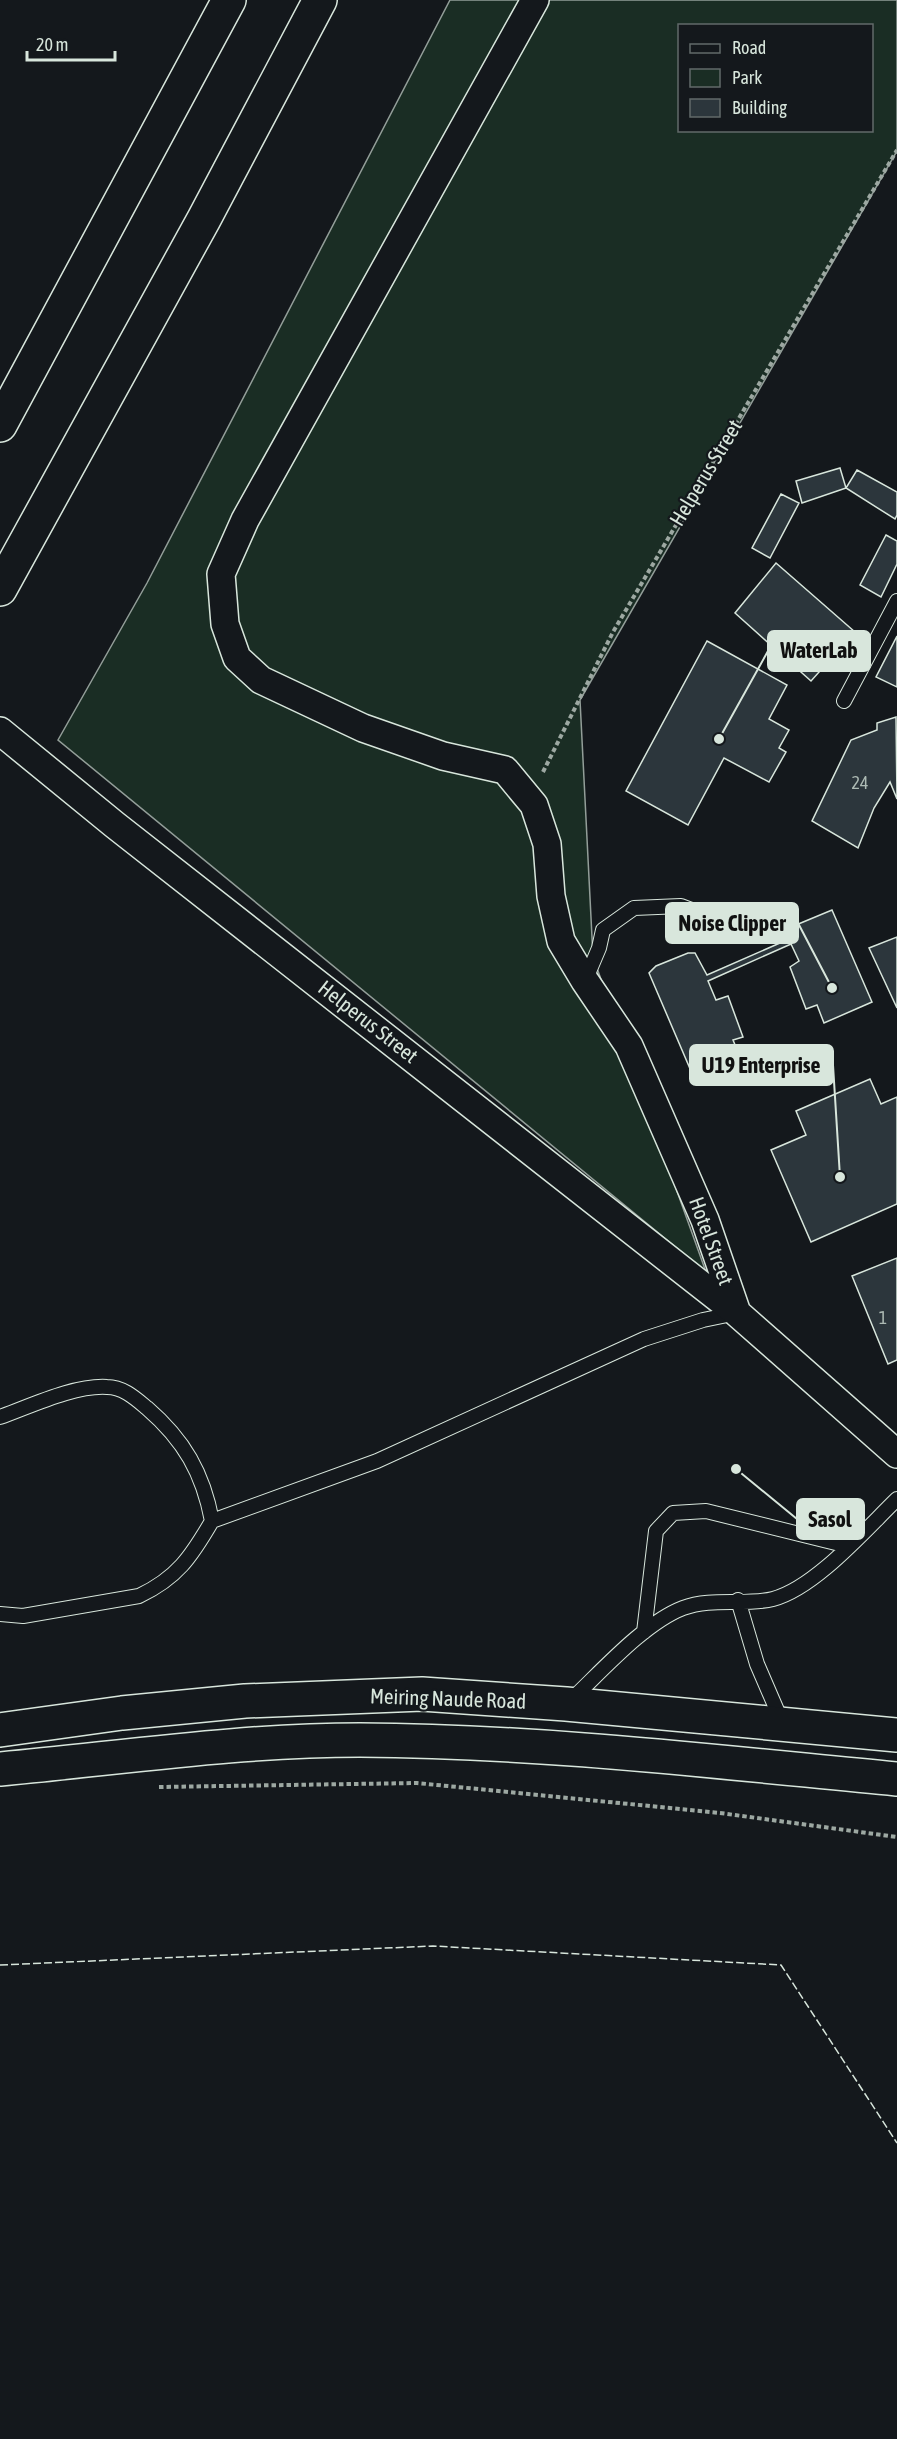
<svg xmlns="http://www.w3.org/2000/svg" width="897" height="2439" font-family="'Asap Condensed',sans-serif">
  <rect width="100%" height="100%" fill="#14181c"/>
  <path fill="#1a2d24" stroke="#939e99" stroke-width="1.5" fill-rule="evenodd" d="M450,0H897V151L580,700L593,957L706,1272L58,740L147,583ZM680,26H872V130H680Z"/>
  <path fill="#2c363c" stroke="#d8e6dc" stroke-width="1.5" d="M840,468L846,488L802,503L796,481Z
    M857,470L897,492V515L895,519L846,488Z
    M781,494L799,503L770,558L752,548Z
    M886,535L897,541V564L881,597L860,585Z
    M776,563L855,632L811,681L735,613Z
    M897,636V687L876,677Z
    M707,641L787,685L769,719L789,730L779,748L786,752L769,782L724,758L688,825L626,791Z
    M896,717L897,799L890,782L874,808L858,848L812,821L851,740L877,730V723Z
    M832,910L872,1002L824,1023L817,1005L806,1009L790,967L799,961L791,944L708,981L716,1000L728,996L743,1037L733,1040L741,1059L694,1078L649,973L656,966L688,953H695L707,975L789,939L787,932L796,925Z
    M897,937V1008L869,948Z
    M870,1079L881,1104L897,1097V1204L811,1242L771,1150L806,1135L796,1111Z
    M897,1258V1360L888,1364L852,1276Z"/>
  <g fill="none" stroke-linecap="round" stroke-linejoin="round">
    <defs>
      <path id="lane" d="M844,701L897,601
        M585,981L599,948L603,930L634,908L681,906L739,928
        M0,1417C31,1406 74,1385 107,1387C123,1387 135,1398 147,1408C184,1440 203,1473 212,1521L377,1461L644,1339L703,1320L737,1313
        M738,1600L757,1664L782,1722
        M0,1614L23,1616L139,1596C177,1578 191,1557 212,1521
        M644,1632L656,1531L673,1513L706,1511L848,1546
        M570,1701C601,1672 644,1623 683,1608C712,1597 745,1606 773,1599C815,1588 866,1529 897,1499"/>
      <path id="street" d="M535,0L245,520L221,574L225,624L237,658L261,680L363,728L443,756L505,770L534,805L547,844L551,896L561,941L585,981L629,1046L705,1220L737,1313
        M0,731L115,825L737,1313L897,1454"/>
      <path id="secondary" d="M0,1730L122,1713L245,1701L422,1694L566,1704L897,1735
        M0,1769C120,1758 240,1740 360,1740C540,1741 718,1762 897,1779"/>
      <path id="highway" d="M0,425L229,0
        M0,589L204,219L320,0"/>
    </defs>
    <use href="#lane" stroke="#d8e6dc" stroke-width="16"/>
    <use href="#street" stroke="#d8e6dc" stroke-width="30"/>
    <use href="#secondary" stroke="#d8e6dc" stroke-width="36"/>
    <use href="#highway" stroke="#d8e6dc" stroke-width="36"/>
    <path stroke="#9da8a2" stroke-width="4" stroke-dasharray="4.5 3" stroke-linecap="butt" d="M543,772L613,632L897,150
      M159,1787L417,1783L720,1813L897,1837"/>
    <use href="#lane" stroke="#14181c" stroke-width="14"/>
    <use href="#street" stroke="#14181c" stroke-width="27"/>
    <use href="#secondary" stroke="#14181c" stroke-width="33"/>
    <use href="#highway" stroke="#14181c" stroke-width="33"/>
    <path stroke="#d8e6dc" stroke-width="1.5" stroke-dasharray="8 3" stroke-linecap="butt" d="M0,1965L433,1946L781,1965L897,2143"/>
  </g>
  <g text-anchor="middle" stroke-width="4.5" stroke-linejoin="round" paint-order="stroke">
    <g font-size="18" fill="#adbab4">
      <text x="860" y="789">24</text>
      <text x="883" y="1324">1</text>
    </g>
    <g font-size="21" fill="#d8e6dc" stroke="#14181c">
      <text transform="translate(706 473) rotate(-59)" y="7">Helperus Street</text>
      <text transform="translate(368 1022) rotate(38)" y="7">Helperus Street</text>
      <text transform="translate(711 1241) rotate(70)" y="7">Hotel Street</text>
      <text transform="translate(448 1699) rotate(2)" y="7">Meiring Naude Road</text>
    </g>
  </g>
  <path fill="none" stroke="#d8e6dc" stroke-width="2" d="M719 739L768 651M832 988L798 923M840 1177L833 1065M736 1469L797 1519"/>
  <g fill="#d8e6dc" stroke="#14181c" stroke-width="2">
    <circle cx="719" cy="739" r="6"/>
    <circle cx="832" cy="988" r="6"/>
    <circle cx="840" cy="1177" r="6"/>
    <circle cx="736" cy="1469" r="6"/>
  </g>
  <g fill="#d8e6dc" stroke="#d8e6dc" stroke-width="2">
    <rect x="768" y="631" width="102" height="40" rx="6"/>
    <rect x="666" y="903" width="132" height="40" rx="6"/>
    <rect x="690" y="1045" width="143" height="40" rx="6"/>
    <rect x="797" y="1499" width="67" height="40" rx="6"/>
  </g>
  <g font-size="22" text-anchor="middle" font-weight="bold" fill="#111">
    <text x="819" y="658">WaterLab</text>
    <text x="732" y="931">Noise Clipper</text>
    <text x="761" y="1073">U19 Enterprise</text>
    <text x="830" y="1527">Sasol</text>
  </g>
  <rect x="678" y="24" width="195" height="108" fill="#14181c" stroke="#626a69" stroke-width="1.5"/>
  <rect x="690" y="44" width="30" height="9" fill="#14181c" stroke="#626a69" stroke-width="1.5"/>
  <text x="732" y="54" font-size="18" fill="#d8e6dc">Road</text>
  <rect x="690" y="69" width="30" height="18" fill="#1a2d24" stroke="#626a69" stroke-width="1.5"/>
  <text x="732" y="84" font-size="18" fill="#d8e6dc">Park</text>
  <rect x="690" y="99" width="30" height="18" fill="#2c363c" stroke="#626a69" stroke-width="1.5"/>
  <text x="732" y="114" font-size="18" fill="#d8e6dc">Building</text>
  <path d="M27 51v9h88v-9" fill="none" stroke="#d8e6dc" stroke-width="3"/>
  <text x="36" y="51" font-size="18" fill="#d8e6dc" stroke="#14181c" stroke-width="4.5" paint-order="stroke">20 m</text>
</svg>
